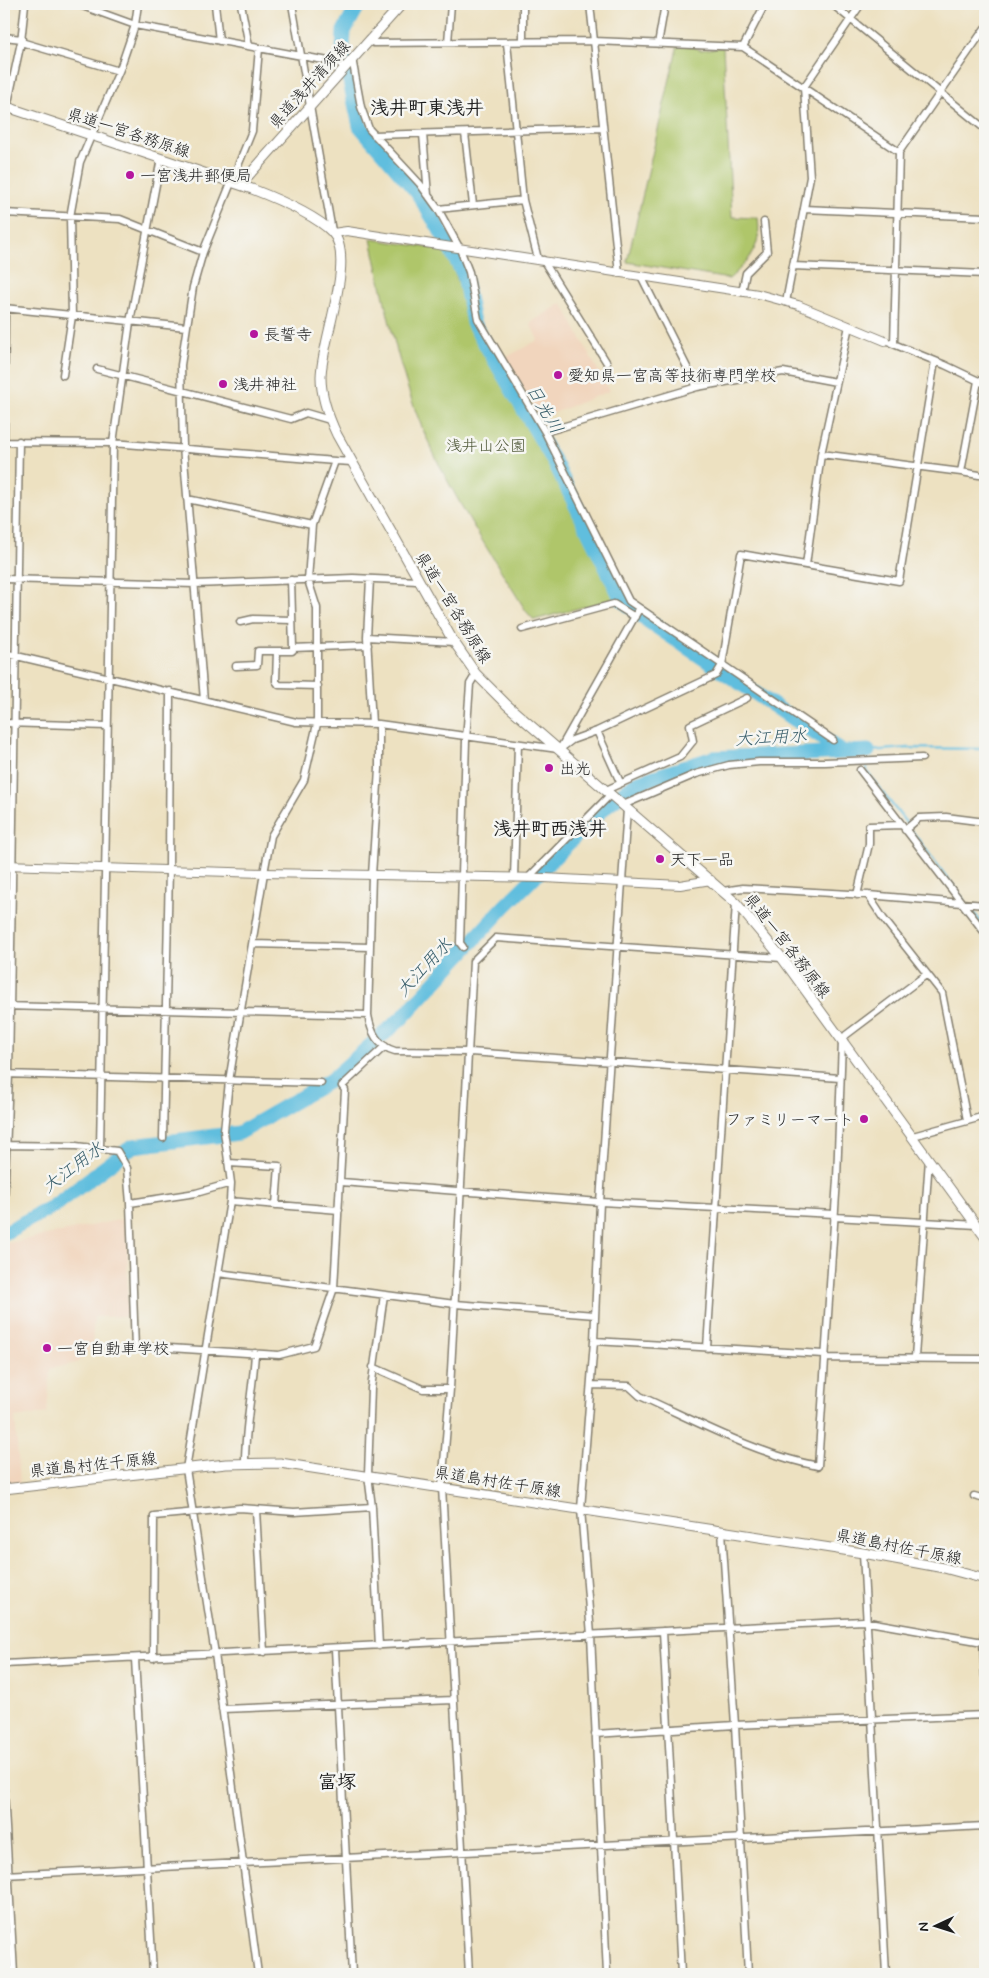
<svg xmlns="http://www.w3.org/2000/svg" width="989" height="1978" font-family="Mynerve,'Klee One',sans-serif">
  <rect width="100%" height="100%" fill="#f6f6f2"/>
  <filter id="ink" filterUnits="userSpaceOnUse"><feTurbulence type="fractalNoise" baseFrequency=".02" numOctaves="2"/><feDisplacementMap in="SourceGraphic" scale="10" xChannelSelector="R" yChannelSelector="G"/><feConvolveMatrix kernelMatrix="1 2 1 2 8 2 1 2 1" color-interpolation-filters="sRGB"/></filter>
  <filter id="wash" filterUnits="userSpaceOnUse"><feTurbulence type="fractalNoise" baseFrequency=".0096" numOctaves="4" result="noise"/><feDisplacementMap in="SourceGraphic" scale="20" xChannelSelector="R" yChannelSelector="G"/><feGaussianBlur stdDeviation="1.12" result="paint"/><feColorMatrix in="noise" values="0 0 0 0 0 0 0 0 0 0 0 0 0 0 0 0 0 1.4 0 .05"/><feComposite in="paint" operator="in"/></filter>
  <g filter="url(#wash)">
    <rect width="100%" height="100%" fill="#ede1c1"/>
    <path fill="#f1d5bd" d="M562,303L609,391L541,418L505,358L538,340L530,323Z
      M128,1218L127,1316L94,1317L92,1345L83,1358L76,1363L50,1369L47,1413L15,1418L20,1483L4,1484V1244Z"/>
    <path fill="#afc66b" stroke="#667144" d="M682,43L701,50L723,47L732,217L758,218C762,247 749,261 729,279L627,262L678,44Z
      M371,239L444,250L456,275L471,323L530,420L573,499L617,598L534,620L526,611C485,544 438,476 412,401C394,348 383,294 371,239Z"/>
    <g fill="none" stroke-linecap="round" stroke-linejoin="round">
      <path stroke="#60bede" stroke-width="2.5" d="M868,755V751L907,748L985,749
        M867,767V772L907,824
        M912,831L963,899
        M972,910L985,928"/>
      <path stroke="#60bede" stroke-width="15" d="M359,4L344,31L343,50L360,126L417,192L439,228L464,275L473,323L556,465L622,600L648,621L841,751
        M4,1233L54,1206L133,1146L239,1133L331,1080L402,1018L505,906L607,805L636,783L714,758L868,751"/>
    </g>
  </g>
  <g filter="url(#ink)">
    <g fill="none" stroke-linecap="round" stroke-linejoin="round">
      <defs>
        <path id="minor" d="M77,4L135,25L339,63L344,67
          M215,4L219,41
          M241,4L249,46
          M292,4L332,231
          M590,4L619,273
          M832,4L985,129
          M4,37L22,39
          M369,41L374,43L594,41L743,47L899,152L894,344
          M21,42L119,71
          M448,42L451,4
          M523,42V4
          M507,43L523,200L538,259
          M658,44L665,4
          M743,47L765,4
          M352,58L361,107L369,129L420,184L438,209L460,249L469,272L478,319L545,432L629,601L833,740
          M4,121L21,42L25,4
          M465,133L473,205
          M423,134L428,195
          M374,135L603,128
          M899,152L985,28
          M438,209L523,200
          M804,209L985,217
          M4,213L120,219L203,252
          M543,260L607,363
          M793,266L985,274
          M641,276L697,387
          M742,292L746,273L767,252L764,222
          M786,302L810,177L804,87L861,4
          M4,308L186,327
          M891,343L945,365L985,384
          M97,369L291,419L306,413L330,420
          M63,375L72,316L70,217L80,162L120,69L135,25L138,4
          M545,432L697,387L783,372L836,382
          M4,442L113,443L335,461
          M4,442L5,308
          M821,454L961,472L978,381
          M961,472L979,475
          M187,499L312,525
          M806,565L821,454L849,326
          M4,579L195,584L353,578L418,581
          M370,579L367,637L372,724
          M291,580L293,648L368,645
          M639,609L560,749L572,740L597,731L716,675L722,665L741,554L899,581L935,361
          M240,622L253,619L292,620
          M522,629L614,604L635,617
          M367,637L454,642
          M277,651L276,681L279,685L318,686
          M4,653L296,722L379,724L558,749
          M236,666L257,665L258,651H292L295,648
          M204,700L183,447L181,365L193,287L203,252L252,131L259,48
          M4,723L107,726
          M379,724V769L372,875L368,1015C371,1032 377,1046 395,1051L470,1052L840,1078
          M597,731L620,782
          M860,770L985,933
          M606,790L680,757L693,741L690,725L747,698
          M623,805L696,774L729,765L759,762H825L922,758
          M905,830L919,818L946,817L985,822
          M514,878L518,744
          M528,878L611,794
          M723,891L743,888L868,895L985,905
          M857,895L869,844V826L902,825
          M868,895L883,918L942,993L967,1120
          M253,944L370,947
          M463,947L460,943L466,740L470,684L476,674
          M4,1006L368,1015
          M4,1074L321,1083
          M913,1136L985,1116
          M163,1138L169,869L170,691
          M4,1145L76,1146L117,1151L127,1168L130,1203L135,1349L154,1347L279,1355L314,1346L334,1288L345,1090L342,1086L385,1046
          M100,1148L113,443L130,322L161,158
          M229,1163L279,1166L276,1205
          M341,1182L600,1202L834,1214
          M230,1201L339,1210
          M130,1203L196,1193L231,1183
          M4,1207L9,1074L19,441
          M834,1217L977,1225
          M218,1273L455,1304L595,1315
          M594,1341L824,1354
          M707,1348L736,903
          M915,1357L929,1159
          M825,1358L985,1359
          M373,1367L423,1389H450
          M591,1385L629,1386L640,1396C698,1422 756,1454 818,1466L837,1179L842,1041L846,1035L927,974
          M245,1462C245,1425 253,1390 255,1353
          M974,1496L985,1499
          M256,1510L264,1652
          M722,1531L735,1725L748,1974
          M863,1553L886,1974
          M985,1627L983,1642L985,1676
          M663,1631L681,1974
          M379,1646L372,1507L368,1475L371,1388L384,1295
          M335,1649L352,1974
          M153,1658L154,1516L240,1508L294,1512L372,1507
          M135,1659L153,1974
          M4,1664L863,1621L983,1642
          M222,1709L454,1700
          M595,1734L735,1725L985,1715
          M4,1791L14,1974
          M4,1875L985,1826
          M258,1974L215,1654L186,1469L230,1201L231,1183L224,1131L229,1081L264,873L271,836L304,780L317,724V608L308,580L312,525L335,461L352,462
          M469,1974L442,1487L450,1389L473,961L496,938L782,958
          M607,1974L591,1635L581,1509L594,1341L600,1202L627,809"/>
        <path id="tertiary" d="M333,233L347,231L758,294L798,305L885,341
          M4,865L264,873L544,878L680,885L711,880"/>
        <path id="secondary" d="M4,106L252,189C275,198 314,214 332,232C357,257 321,341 321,377C321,397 328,416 337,435L452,639L476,674L507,705L736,903L782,958L985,1237
          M240,185L402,4
          M4,1489L226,1464L280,1463L863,1553L944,1568L985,1579"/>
      </defs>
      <use href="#minor" stroke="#847e6e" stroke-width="9"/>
      <use href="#tertiary" stroke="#847e6e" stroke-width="10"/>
      <use href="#secondary" stroke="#847e6e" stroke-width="11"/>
      <use href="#minor" stroke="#fff" stroke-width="6"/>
      <use href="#tertiary" stroke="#fff" stroke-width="8"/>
      <use href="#secondary" stroke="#fff" stroke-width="9"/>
    </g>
  </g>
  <g fill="#b5179e" stroke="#f6f6f2" stroke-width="2">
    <circle cx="130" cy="175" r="5"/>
    <circle cx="254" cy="334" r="5"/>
    <circle cx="558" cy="375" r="5"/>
    <circle cx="223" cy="384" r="5"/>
    <circle cx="549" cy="768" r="5"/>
    <circle cx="660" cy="859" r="5"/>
    <circle cx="864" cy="1119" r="5"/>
    <circle cx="47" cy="1348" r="5"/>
  </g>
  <g text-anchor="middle" stroke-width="5" stroke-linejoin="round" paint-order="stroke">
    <g font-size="16" fill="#1c1c1c" stroke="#f6f6f2">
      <text transform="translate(309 84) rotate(-48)" y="6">県道浅井清須線</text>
      <text transform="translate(129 132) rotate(18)" y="6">県道一宮各務原線</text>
      <text transform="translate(454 607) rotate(58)" y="6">県道一宮各務原線</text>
      <text transform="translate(788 945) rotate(52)" y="6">県道一宮各務原線</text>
      <text transform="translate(93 1464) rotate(-6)" y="6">県道島村佐千原線</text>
      <text transform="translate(498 1481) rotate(9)" y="6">県道島村佐千原線</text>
      <text transform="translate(899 1546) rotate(11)" y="6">県道島村佐千原線</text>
    </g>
    <g font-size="16" fill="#1c1c1c" stroke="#f6f6f2" text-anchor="start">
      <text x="140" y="181">一宮浅井郵便局</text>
      <text x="264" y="340">長誓寺</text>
      <text x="568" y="381">愛知県一宮高等技術専門学校</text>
      <text x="233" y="390">浅井神社</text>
      <text x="559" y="774">出光</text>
      <text x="670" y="865">天下一品</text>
      <text x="854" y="1125" text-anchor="end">ファミリーマート</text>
      <text x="57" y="1354">一宮自動車学校</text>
    </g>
    <g font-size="16" fill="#4f5838" stroke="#f6f6f2">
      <text x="486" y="451">浅井山公園</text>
    </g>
    <g font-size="18" font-style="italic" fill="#375d6a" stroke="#f6f6f2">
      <text transform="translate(545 409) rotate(60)" y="6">日光川</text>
      <text transform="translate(771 737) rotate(-3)" y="6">大江用水</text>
      <text transform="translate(424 967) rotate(-47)" y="6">大江用水</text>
      <text transform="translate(73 1167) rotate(-37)" y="6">大江用水</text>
    </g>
    <g font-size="19" font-weight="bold" fill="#1c1c1c" stroke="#f6f6f2">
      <text x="427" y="114">浅井町東浅井</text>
      <text x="550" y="835">浅井町西浅井</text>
      <text x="337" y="1788">富塚</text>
    </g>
  </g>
  <rect width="989" height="1978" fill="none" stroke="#f6f6f2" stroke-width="20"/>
  <g transform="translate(936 1926) rotate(266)" stroke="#f6f6f2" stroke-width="4" paint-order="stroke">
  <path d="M0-4L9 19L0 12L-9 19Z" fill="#1c1c1c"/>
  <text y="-8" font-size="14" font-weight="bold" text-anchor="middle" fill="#1c1c1c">N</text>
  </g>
</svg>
